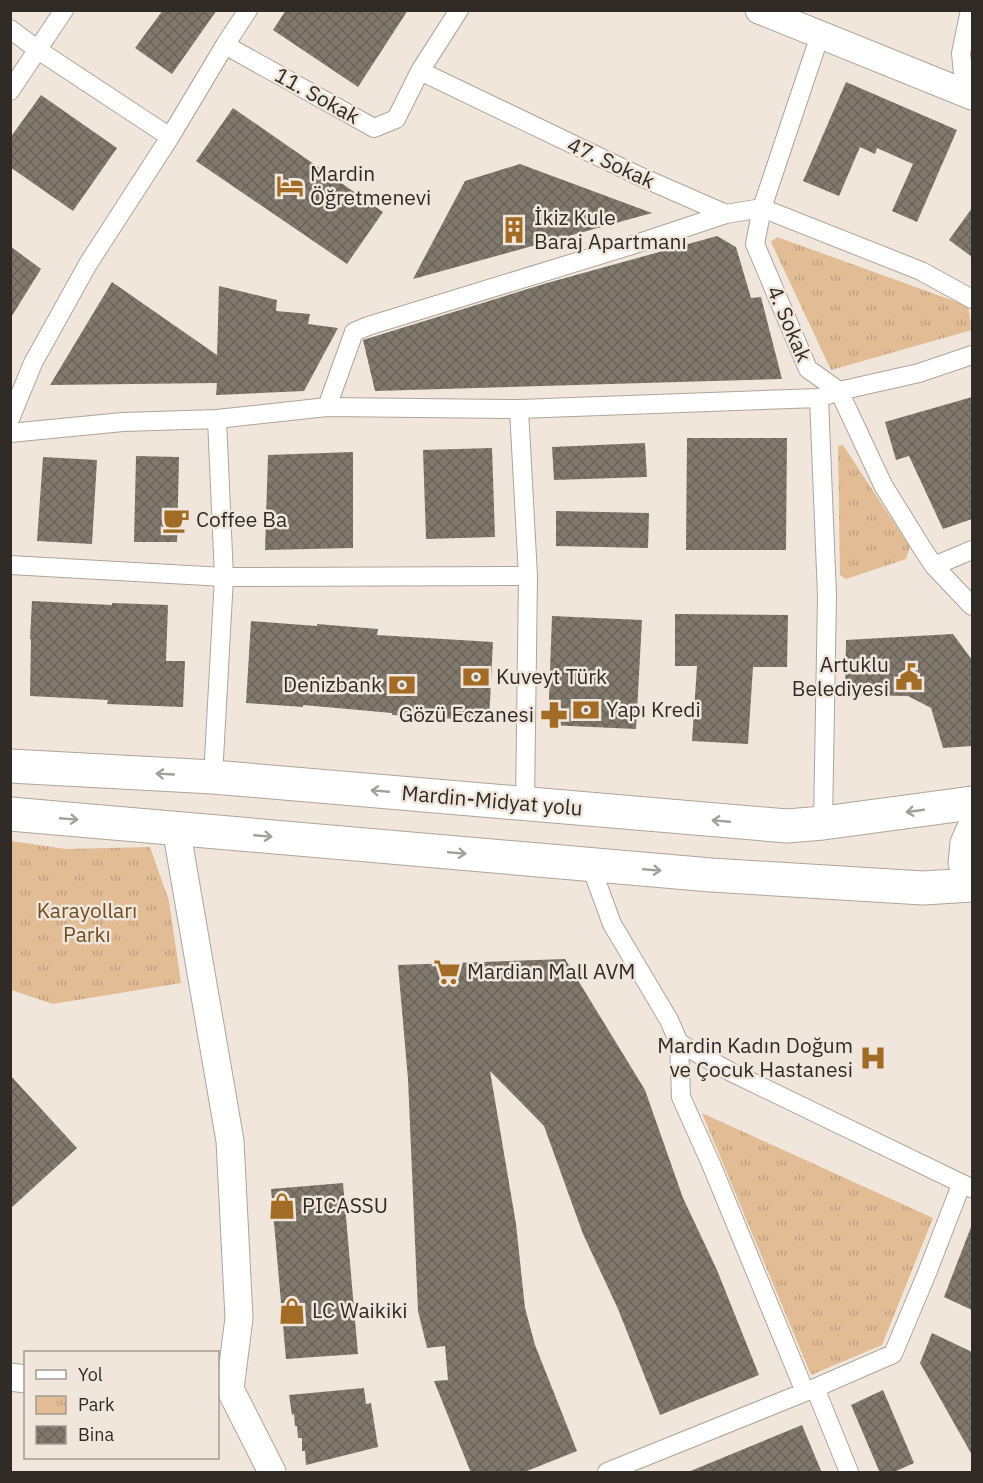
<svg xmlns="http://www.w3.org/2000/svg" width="983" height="1483" font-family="'IBM Plex Sans',sans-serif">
  <defs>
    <pattern id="park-tufts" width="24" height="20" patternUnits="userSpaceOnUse" patternTransform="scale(1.5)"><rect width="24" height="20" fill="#e1bc94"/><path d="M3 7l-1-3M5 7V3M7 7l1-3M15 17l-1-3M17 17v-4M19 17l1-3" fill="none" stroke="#c1a280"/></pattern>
    <pattern id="building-cross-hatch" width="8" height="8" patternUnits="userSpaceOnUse" patternTransform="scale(1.5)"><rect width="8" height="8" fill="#82796e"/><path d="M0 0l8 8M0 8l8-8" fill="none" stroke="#6b635a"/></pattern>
  </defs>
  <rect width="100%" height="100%" fill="#f1e6db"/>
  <path fill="url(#park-tufts)" d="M777,237L968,306L972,330L831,370L771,242Z
    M843,445L910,547L906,559L846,579L840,575L838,446Z
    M11,841L66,849L150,847L169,901L181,983L53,1004L11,990Z
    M702,1113L933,1218L882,1345L811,1375Z"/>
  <path fill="url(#building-cross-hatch)" d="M163,10H217L172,74L135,48Z
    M286,10H408L358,87L273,30Z
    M846,82L957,130L917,222L892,211L913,164L877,148L875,154L860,147L839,196L803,181Z
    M41,95L117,148L73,211L10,167V138Z
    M233,108L383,212L347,264L196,161Z
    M520,164L652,213L413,279L465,181Z
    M972,208V257L949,240Z
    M717,236L736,247L751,298L761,297L782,379L375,391L363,340L547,283Z
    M10,246L41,269L10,319Z
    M112,282L217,355L219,286L277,300L276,311L310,314L308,324L338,328L304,391L216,395L217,383L50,385Z
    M972,397V519L943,529L909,456L896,460L885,422Z
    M687,438H787L786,550H686Z
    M645,443L647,477L554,480L552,447Z
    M492,448L495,537L426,539L423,450Z
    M353,452V548L265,550L268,455Z
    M136,456L179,457L177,542H134Z
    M43,457L97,460L92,544L37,541Z
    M556,511L649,513L648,548L556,546Z
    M32,601L112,605V603L168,605L166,661H185L183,707L107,704L108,700L30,696L31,639H30Z
    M675,614L788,615L787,667H753L748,744L692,741L697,666H675Z
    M552,616L642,620L636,729L548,725Z
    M251,621L317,626V624L378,629L377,635L493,642L489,721L392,715V713L303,705V707L246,703Z
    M953,634L972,660V746L943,748L931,708L908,696L845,695L846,640Z
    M565,959L645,1090L683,1198L717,1270L759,1375L660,1415L618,1309L583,1234L544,1126L490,1071L516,1224L525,1308L535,1345L577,1451L522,1473H471L434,1381L448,1380L445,1346L427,1348L418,1311L408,1079L398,965Z
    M10,1075L77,1148L10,1209Z
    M343,1183L358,1354L286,1359L271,1189Z
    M971,1227H972V1310L944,1297Z
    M932,1333L972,1352V1455L920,1363Z
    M364,1388L366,1404L371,1403L378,1447L306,1465L305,1451H302V1438H298L297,1426H295L294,1414L292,1415L289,1395Z
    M883,1390L914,1463L892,1473H880L851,1405Z
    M802,1425L822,1473H688V1472Z"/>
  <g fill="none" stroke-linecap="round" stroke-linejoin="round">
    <defs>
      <path id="street" d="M10,29L38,50L170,137
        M820,35L762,208L755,244L808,369L839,391L883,485L922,548L934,566L972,606
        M225,45L374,128L396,119L420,71L459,10
        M420,71L639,176L726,214L762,208L921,271L972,299
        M10,91L64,10
        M965,93L961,53L970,10
        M819,398L827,596L823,823
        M327,407L354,332L368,326L645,241L726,214
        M519,409L528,576L525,804
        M10,419L33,363L88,264L170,137L225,45L248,10
        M10,433L123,422L217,419L327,407L519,409L819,398L839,391L919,373L972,355
        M10,565L224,577L528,576
        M934,566L972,550
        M213,777L224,577L217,419
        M590,864L612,924L669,1020L679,1043L681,1097L711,1164L805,1392
        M679,1043L731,1072L971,1188
        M815,1388L849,1472
        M607,1472L815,1388L893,1354L927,1273L961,1185"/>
      <path id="secondary" d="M759,10L972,96
        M972,825L964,843L962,863L972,884
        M176,828L230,1141L239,1318L230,1389L272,1472
        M10,1377L26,1379"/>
      <path id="highway" d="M10,766L213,777L787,826L823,823L972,803
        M10,814L711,875L923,888L972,885"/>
    </defs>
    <use href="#street" stroke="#afa499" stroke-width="20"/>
    <use href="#secondary" stroke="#afa499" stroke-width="29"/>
    <use href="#highway" stroke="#afa499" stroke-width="35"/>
    <use href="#street" stroke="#fff" stroke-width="18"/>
    <use href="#secondary" stroke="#fff" stroke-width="27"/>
    <use href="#highway" stroke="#fff" stroke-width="33"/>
  </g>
  <defs><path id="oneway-shaft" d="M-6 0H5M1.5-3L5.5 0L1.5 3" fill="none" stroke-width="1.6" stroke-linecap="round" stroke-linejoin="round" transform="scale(1.5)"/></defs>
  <g stroke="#a2a09e">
    <use href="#oneway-shaft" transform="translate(165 774) rotate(-177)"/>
    <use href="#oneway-shaft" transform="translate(380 791) rotate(-175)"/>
    <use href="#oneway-shaft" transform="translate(915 811) rotate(172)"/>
    <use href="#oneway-shaft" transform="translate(69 819) rotate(5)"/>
    <use href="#oneway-shaft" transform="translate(721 821) rotate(-175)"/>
    <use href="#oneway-shaft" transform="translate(263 836) rotate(5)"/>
    <use href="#oneway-shaft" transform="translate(457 853) rotate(5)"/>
    <use href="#oneway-shaft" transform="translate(652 870) rotate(5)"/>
  </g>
  <defs>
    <symbol id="hotel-bare" viewBox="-9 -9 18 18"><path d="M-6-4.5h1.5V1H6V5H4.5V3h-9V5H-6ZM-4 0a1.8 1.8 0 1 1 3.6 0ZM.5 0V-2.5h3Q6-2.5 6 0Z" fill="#a26c27" stroke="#f1e6db" stroke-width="2.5" paint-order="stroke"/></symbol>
    <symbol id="building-bare" viewBox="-9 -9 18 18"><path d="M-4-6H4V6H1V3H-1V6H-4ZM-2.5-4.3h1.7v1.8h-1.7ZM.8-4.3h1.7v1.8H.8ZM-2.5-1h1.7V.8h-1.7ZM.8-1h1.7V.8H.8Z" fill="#a26c27" stroke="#f1e6db" stroke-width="2.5" paint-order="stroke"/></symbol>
    <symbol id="cafe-bare" viewBox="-9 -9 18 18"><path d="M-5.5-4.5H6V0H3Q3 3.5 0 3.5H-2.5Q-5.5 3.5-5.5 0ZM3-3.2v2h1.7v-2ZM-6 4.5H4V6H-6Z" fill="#a26c27" stroke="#f1e6db" stroke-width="2.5" paint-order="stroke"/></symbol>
    <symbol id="bank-bare" viewBox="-9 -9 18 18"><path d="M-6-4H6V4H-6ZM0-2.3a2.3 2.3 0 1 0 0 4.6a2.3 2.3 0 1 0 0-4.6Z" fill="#a26c27" stroke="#f1e6db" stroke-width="2.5" paint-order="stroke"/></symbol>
    <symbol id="civic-bare" viewBox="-9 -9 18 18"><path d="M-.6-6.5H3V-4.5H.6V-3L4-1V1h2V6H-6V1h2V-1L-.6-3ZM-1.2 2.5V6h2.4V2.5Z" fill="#a26c27" stroke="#f1e6db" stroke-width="2.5" paint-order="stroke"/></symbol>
    <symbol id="pharmacy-bare" viewBox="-9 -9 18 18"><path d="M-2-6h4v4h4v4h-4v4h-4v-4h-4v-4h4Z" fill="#a26c27" stroke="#f1e6db" stroke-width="2.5" paint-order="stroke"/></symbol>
    <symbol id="supermarket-bare" viewBox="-9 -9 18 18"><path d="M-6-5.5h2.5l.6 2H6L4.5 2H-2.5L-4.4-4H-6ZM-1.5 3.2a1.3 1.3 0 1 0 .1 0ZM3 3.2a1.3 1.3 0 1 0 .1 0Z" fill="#a26c27" stroke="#f1e6db" stroke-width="2.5" paint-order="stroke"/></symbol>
    <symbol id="hospital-bare" viewBox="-9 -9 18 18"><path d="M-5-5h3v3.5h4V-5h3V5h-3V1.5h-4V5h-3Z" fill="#a26c27" stroke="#f1e6db" stroke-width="2.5" paint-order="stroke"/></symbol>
    <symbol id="shop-bare" viewBox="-9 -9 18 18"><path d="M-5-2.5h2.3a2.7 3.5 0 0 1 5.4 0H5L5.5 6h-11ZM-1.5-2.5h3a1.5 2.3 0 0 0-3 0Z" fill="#a26c27" stroke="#f1e6db" stroke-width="2.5" paint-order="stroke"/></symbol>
  </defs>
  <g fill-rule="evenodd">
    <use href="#hotel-bare" x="271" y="167" width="38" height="38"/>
    <use href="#building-bare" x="495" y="211" width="38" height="38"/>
    <use href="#cafe-bare" x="157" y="501" width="38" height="38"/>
    <use href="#bank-bare" x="457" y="658" width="38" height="38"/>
    <use href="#civic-bare" x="890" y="658" width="38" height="38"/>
    <use href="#bank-bare" x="383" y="666" width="38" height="38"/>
    <use href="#bank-bare" x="567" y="691" width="38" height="38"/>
    <use href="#pharmacy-bare" x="535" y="696" width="38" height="38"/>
    <use href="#supermarket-bare" x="428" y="953" width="38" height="38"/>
    <use href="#hospital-bare" x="854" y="1039" width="38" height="38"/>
    <use href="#shop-bare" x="263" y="1187" width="38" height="38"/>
    <use href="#shop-bare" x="273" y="1292" width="38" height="38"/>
  </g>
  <g text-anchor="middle" stroke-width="5" stroke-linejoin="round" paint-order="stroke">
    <g font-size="21" fill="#302b27" stroke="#f1e6db">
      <text transform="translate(317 96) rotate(29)" y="7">11. Sokak</text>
      <text transform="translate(611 163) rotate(25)" y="7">47. Sokak</text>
      <text transform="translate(789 324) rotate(67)" y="7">4. Sokak</text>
      <text transform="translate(492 801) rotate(5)" y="7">Mardin-Midyat yolu</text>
    </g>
    <g font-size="21" fill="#302b27" stroke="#f1e6db" text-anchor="start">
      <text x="310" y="181">Mardin<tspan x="310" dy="24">Öğretmenevi</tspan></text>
      <text x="534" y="225">İkiz Kule<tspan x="534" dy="24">Baraj Apartmanı</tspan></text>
      <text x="196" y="527">Coffee Ba</text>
      <text x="889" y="672" text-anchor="end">Artuklu<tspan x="889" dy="24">Belediyesi</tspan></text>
      <text x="496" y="684">Kuveyt Türk</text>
      <text x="382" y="692" text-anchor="end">Denizbank</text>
      <text x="606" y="717">Yapı Kredi</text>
      <text x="534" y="722" text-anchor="end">Gözü Eczanesi</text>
      <text x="467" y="979">Mardian Mall AVM</text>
      <text x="853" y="1053" text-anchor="end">Mardin Kadın Doğum<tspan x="853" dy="24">ve Çocuk Hastanesi</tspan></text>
      <text x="302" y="1213">PICASSU</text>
      <text x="312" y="1318">LC Waikiki</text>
    </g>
    <g font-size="21" fill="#714d22" stroke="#f1e6db">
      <text x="87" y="918">Karayolları<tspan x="87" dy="24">Parkı</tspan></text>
    </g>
  </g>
  <rect width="983" height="1483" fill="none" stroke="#302b27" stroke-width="24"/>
  <rect x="24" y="1351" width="195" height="108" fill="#f1e6db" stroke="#a49b93" stroke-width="1.5"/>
  <rect x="36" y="1370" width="30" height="9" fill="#ffffff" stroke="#a49b93" stroke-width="1.5"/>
  <text x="78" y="1381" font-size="18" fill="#302b27">Yol</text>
  <rect x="36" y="1396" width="30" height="18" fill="url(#park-tufts)" stroke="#a49b93" stroke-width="1.5"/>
  <text x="78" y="1411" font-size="18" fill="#302b27">Park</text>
  <rect x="36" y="1426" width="30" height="18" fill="url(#building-cross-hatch)" stroke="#a49b93" stroke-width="1.5"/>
  <text x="78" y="1441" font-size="18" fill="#302b27">Bina</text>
</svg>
